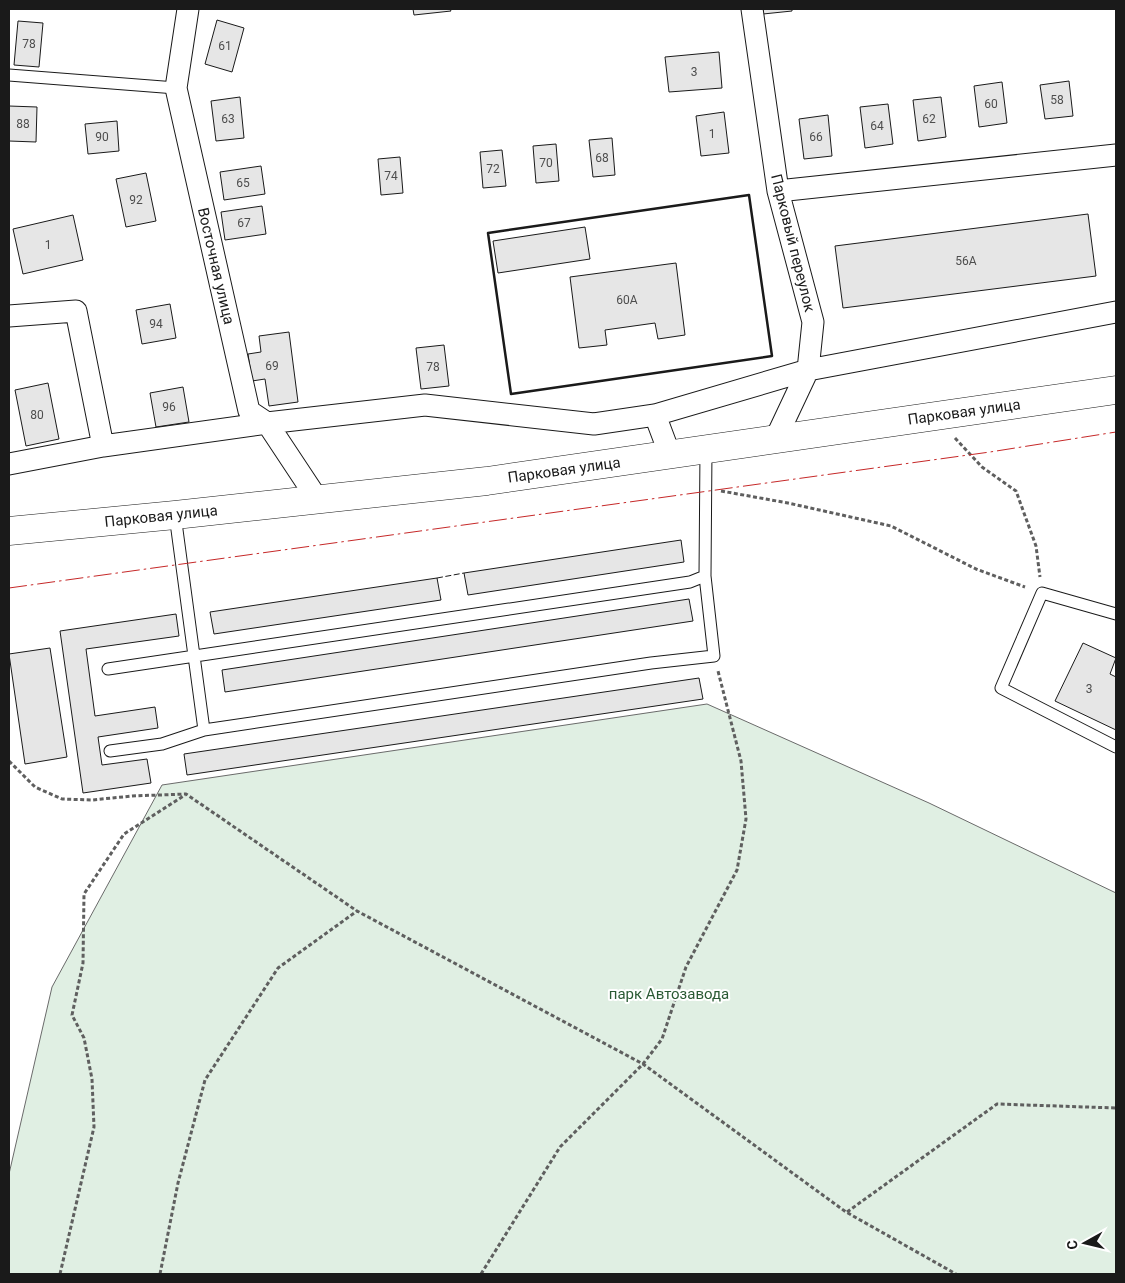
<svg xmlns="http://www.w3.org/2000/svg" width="1125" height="1283" font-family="Roboto,sans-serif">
  <rect width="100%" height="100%" fill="#fff"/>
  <path fill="#e0efe3" stroke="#6a6a6a" d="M707,704L929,803L1116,893V1274H9V1174L52,987L162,785Z"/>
  <path fill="#e6e6e6" stroke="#1a1a1a" d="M413,9H450L451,11L414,15Z
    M763,9H792V11L763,14Z
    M217,20L244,28L232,72L205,64Z
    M18,21L43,23L39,67L14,65Z
    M719,52L722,88L669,92L665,57Z
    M1069,81L1073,116L1045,119L1040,85Z
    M1002,82L1007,123L979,127L974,86Z
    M240,97L244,138L216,141L211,101Z
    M941,97L946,137L918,141L913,100Z
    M888,104L893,144L865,148L860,107Z
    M9,106L37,107L36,142L9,141Z
    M724,112L729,153L701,156L696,116Z
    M828,115L832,156L804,159L799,119Z
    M117,121L119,151L88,154L85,124Z
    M612,138L615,175L593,177L589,140Z
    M556,144L559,181L536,183L533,146Z
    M502,150L506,186L483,188L480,152Z
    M400,157L403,193L381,195L378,159Z
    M261,166L265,194L224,200L220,172Z
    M146,173L156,221L126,227L116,179Z
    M262,206L266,234L225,240L221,212Z
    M1088,214L1096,276L843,308L835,246Z
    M73,215L83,260L23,274L13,229Z
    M585,227L590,259L498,273L493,241Z
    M676,263L685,335L658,339L655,323L605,330L607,345L579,348L570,277Z
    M170,304L176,338L142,344L136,310Z
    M289,332L298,402L269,406L265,379L252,381L248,354L261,352L259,336Z
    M444,345L449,386L421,389L416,348Z
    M48,383L59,439L26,446L15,390Z
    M183,387L189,422L156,427L150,393Z
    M681,540L684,562L468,595L464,573Z
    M437,578L441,600L214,634L210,612Z
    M689,599L693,621L225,692L222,670Z
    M176,614L179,636L86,649L95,716L155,707L158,728L98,737L102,765L147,759L151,783L83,793L60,631Z
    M1083,643L1116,658L1110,674L1116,677V730L1055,701Z
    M50,648L67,757L25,764L9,654Z
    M699,678L703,699L187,775L184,754Z"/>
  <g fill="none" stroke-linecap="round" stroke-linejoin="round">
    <defs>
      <path id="lane" d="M9,75L176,88
        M175,515L204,730L651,663L714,656L705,576
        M1116,614L1042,593L1001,688L1116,747
        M108,669L690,582L705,576L706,450
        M110,751L162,744L204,730"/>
      <path id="street" d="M188,9L176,88L249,411L267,423L318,500
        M752,9L778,191L813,322L808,370L775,440
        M778,191L1116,155
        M9,316L76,311L103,446
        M655,415L670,455
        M9,464L103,446L267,423L425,405L594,424L655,415L808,370L1116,312"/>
      <path id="secondary" d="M9,531L175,515L487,481L1116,390"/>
    </defs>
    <use href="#lane" stroke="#1a1a1a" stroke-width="13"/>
    <use href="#street" stroke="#1a1a1a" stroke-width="23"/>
    <use href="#secondary" stroke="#1a1a1a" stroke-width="29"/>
    <path stroke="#5f5f5f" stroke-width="3" stroke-dasharray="4 2.5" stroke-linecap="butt" d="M955,438L982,467L1016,491L1036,546L1040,577
      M721,491L788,503L891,526L976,569L1025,587
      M9,761L35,787L62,799L92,800L132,796L186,794L357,911L643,1064L846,1212L956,1274
      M847,1212L997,1104L1116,1108
      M60,1274L94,1127L92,1079L84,1038L72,1015L83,963L84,894L124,834L185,795
      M160,1274L178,1183L205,1080L278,968L357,911
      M481,1274L560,1147L643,1064L662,1039L686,967L737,870L746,819L741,761L718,671"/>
    <use href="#lane" stroke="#fff" stroke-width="11"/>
    <use href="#street" stroke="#fff" stroke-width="21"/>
    <use href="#secondary" stroke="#fff" stroke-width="28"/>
    <path stroke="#1a1a1a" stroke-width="1" stroke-dasharray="6 2.5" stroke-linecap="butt" d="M437,578L464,573"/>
    <path stroke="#1a1a1a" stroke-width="2.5" d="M749,195L772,356L511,394L488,233Z"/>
    <path stroke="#c62828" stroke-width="1" stroke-dasharray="18 4 2.5 4" stroke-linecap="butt" d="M9,588L990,452L1116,432"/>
  </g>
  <g text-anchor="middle" stroke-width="4" stroke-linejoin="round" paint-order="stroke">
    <g font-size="12" fill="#4d4d4d">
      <text x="29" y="48">78</text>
      <text x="225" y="50">61</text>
      <text x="694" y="76">3</text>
      <text x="1057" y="104">58</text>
      <text x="991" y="108">60</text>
      <text x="228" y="123">63</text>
      <text x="929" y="123">62</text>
      <text x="23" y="128">88</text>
      <text x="877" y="130">64</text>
      <text x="712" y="138">1</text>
      <text x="102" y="141">90</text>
      <text x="816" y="141">66</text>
      <text x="602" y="162">68</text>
      <text x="546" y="167">70</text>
      <text x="493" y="173">72</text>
      <text x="391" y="180">74</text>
      <text x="243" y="187">65</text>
      <text x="136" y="204">92</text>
      <text x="244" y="227">67</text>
      <text x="48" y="249">1</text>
      <text x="966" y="265">56А</text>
      <text x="627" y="304">60А</text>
      <text x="156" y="328">94</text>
      <text x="272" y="370">69</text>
      <text x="433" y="371">78</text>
      <text x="169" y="411">96</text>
      <text x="37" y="419">80</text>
      <text x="1089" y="693">3</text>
    </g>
    <g font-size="15" fill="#1a1a1a" stroke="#fff">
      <text transform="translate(793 243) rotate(76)" y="5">Парковый переулок</text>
      <text transform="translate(216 266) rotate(77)" y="5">Восточная улица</text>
      <text transform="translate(964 412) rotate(-8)" y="5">Парковая улица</text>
      <text transform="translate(564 470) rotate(-8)" y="5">Парковая улица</text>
      <text transform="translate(161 516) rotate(-6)" y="5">Парковая улица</text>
    </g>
    <g font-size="15" fill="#2b5a34" stroke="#fff">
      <text x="669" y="999">парк Автозавода</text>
    </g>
  </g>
  <rect width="1125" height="1283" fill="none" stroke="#1a1a1a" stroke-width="20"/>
  <g transform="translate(1085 1243) rotate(262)" stroke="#ffffff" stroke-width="4" paint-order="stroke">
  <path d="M0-4L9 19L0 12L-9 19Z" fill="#1a1a1a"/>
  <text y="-8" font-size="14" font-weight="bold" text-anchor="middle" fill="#1a1a1a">С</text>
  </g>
</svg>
